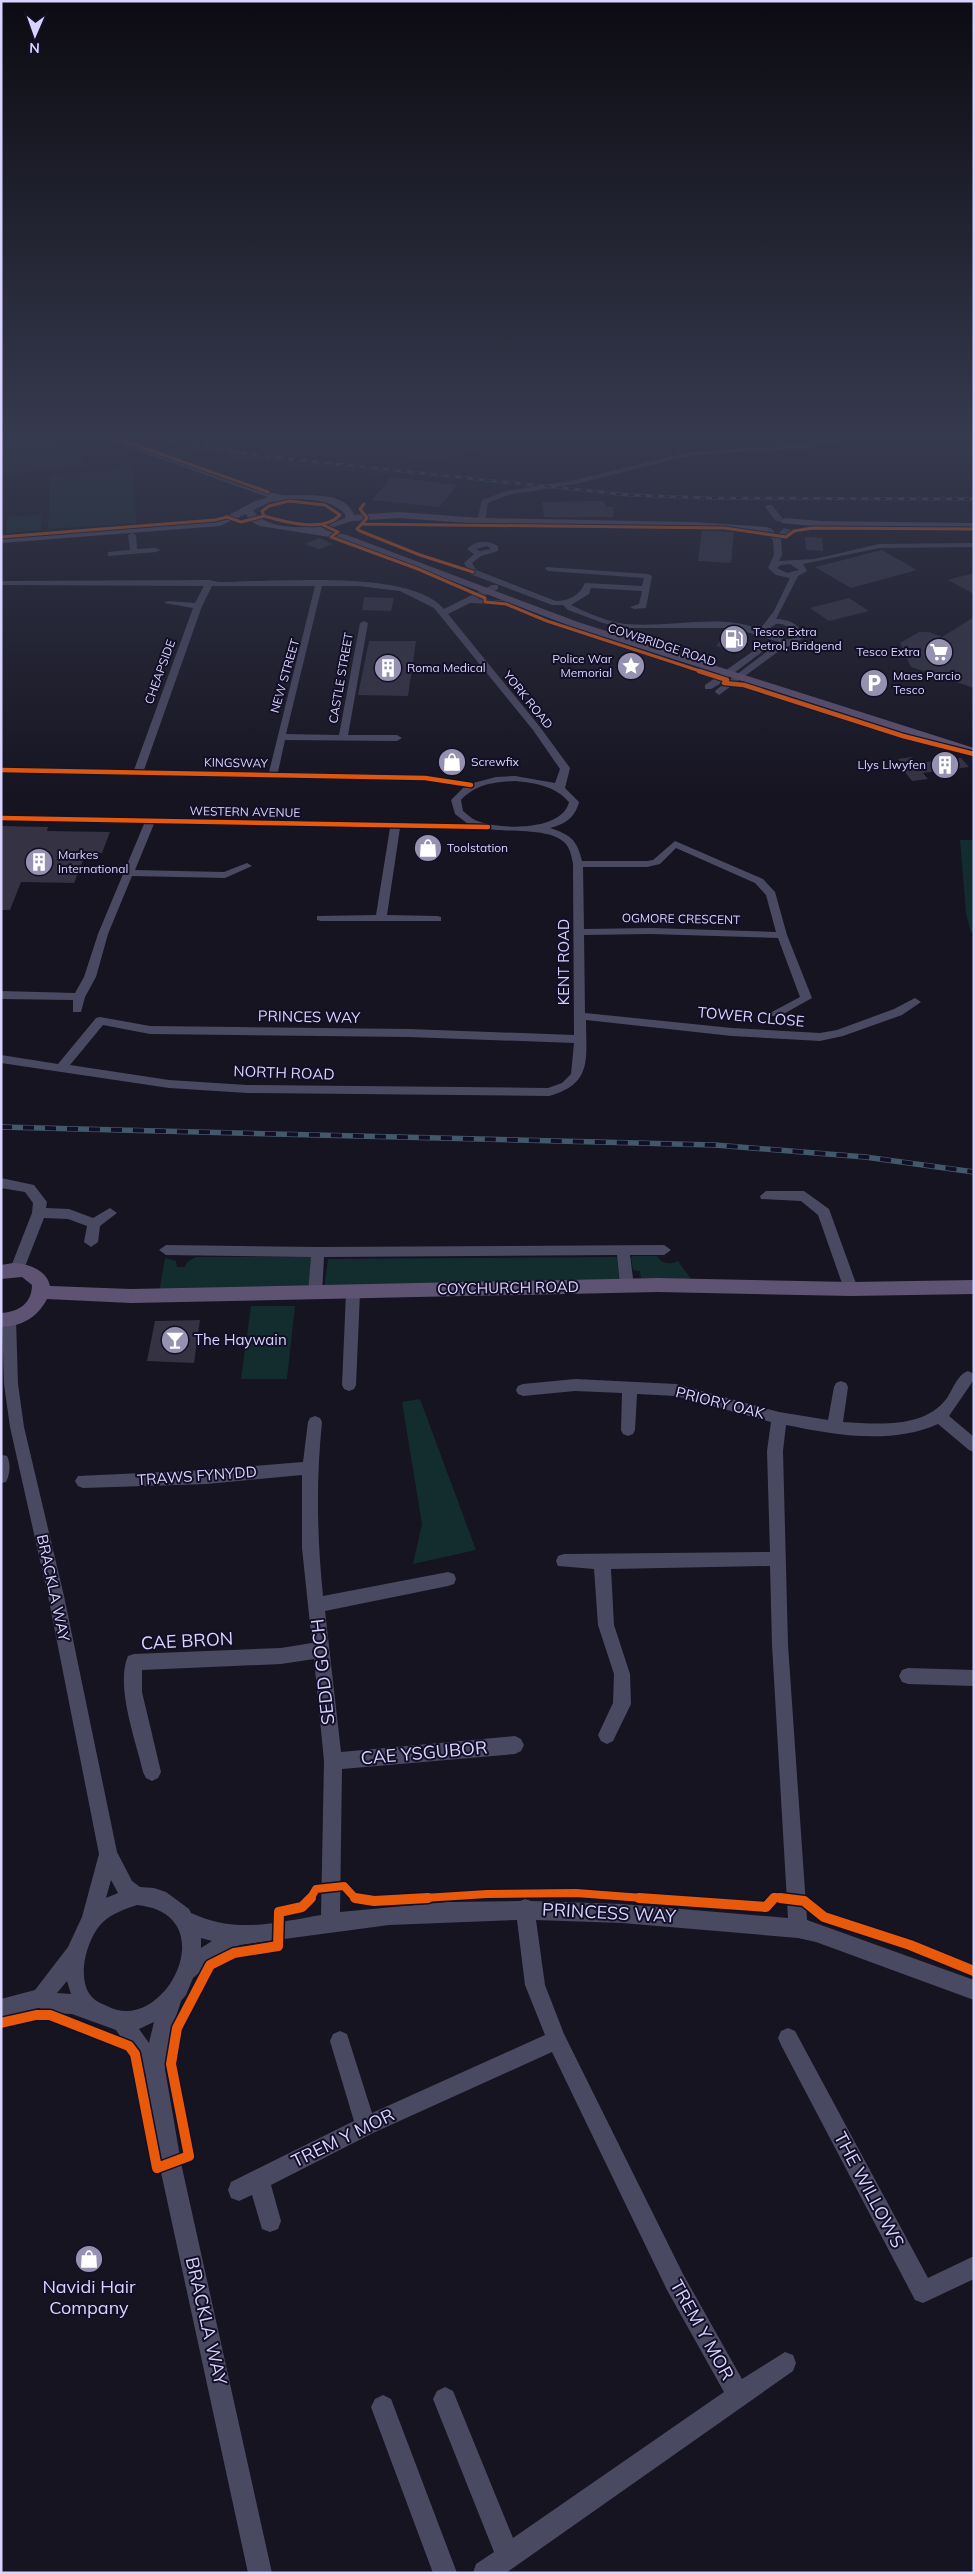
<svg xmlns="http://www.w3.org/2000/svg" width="975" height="2574" font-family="Mulish,sans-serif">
  <rect width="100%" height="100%" fill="#161421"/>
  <path fill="#132c2d" d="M44,437L80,455L84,466L1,475V441Z
    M133,466L136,523L48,529L50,476Z
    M42,514L41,530L6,533L7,517Z
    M960,840H974V932H971L966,913Z
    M633,1256H657C662,1264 669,1265 678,1261L691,1279L641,1278L640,1271L633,1270L631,1258Z
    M196,1257H312L310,1291L159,1293L165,1258L176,1261L177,1267H185L187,1262Z
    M617,1257L619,1281L324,1289L328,1259Z
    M251,1306H295L287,1379H241Z
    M420,1399L476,1550L413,1564L422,1524L402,1402Z"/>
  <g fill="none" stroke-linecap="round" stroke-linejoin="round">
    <path stroke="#0d2144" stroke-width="2" d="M126,435L249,459L387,473
      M390,466L398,465L400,460L459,454L476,447L447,445L446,442L458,435"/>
  </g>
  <path fill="#343243" d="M391,477L457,485L439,507L372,500Z
    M604,501L606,507H613L614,517H544L542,502Z
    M702,530L734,532L731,563L698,561Z
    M805,537L822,538L823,551L806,550Z
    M319,538L333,544L319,549L305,544Z
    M882,550L917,570L851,588L815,567Z
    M974,573V594L948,580Z
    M364,597L394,598L391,611L362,610Z
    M849,598L869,611L829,621L810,608Z
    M974,617V688L911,667L900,643L919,632H929L942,637Z
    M728,630L744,633L731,649L716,646Z
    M369,641H416L408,696L358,695Z
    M912,757L917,763L961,758L969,767L923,773L928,779L912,781L900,766H904L898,759Z
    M1,826L48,827L47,831L110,832L102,853H86L74,883L21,882L10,910H1Z
    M200,1320L194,1363L147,1361L155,1321Z"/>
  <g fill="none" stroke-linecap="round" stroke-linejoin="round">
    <path fill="#4a4962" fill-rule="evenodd" d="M852,435H865L805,448L688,456L575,484L508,495L488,503L485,521L481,523L477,521L482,500L506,491L575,480L688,452L805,444Z
      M766,505H772L783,519L782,521H776L765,507Z
      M765,528H771L777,535L784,528L791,530L781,540L782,555L779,561L815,559L879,544L974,543V547L879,548L803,564L807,571L798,576L776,619C789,619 797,624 804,634L802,639L779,651L719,695L715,692L716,690L773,647L782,643L734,628H626L603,623L568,610L563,605H552L470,574L464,563L474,554L467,549C476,540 487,540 498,546V551L481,556L472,563L476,570L556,601C569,601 580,595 585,583L642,586L644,578L549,571L545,569L546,567L648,574L652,576L646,608L634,609L630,607L639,604L642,591L591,588L589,594L571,605C587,613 608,622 626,624C671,628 717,613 760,629L774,611L790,578L776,575L768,568L774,555L773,540L765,532ZM487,546L491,549L480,551L476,549ZM790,564L799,570L787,573L777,568L781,565ZM776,624C784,623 790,628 796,634L794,638C785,642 775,636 768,629Z
      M132,533L136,535L137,549L156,548L160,550L156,552L108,556V552L130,550L128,535Z
      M210,580C221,584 239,581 252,581C298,581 413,572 444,609L492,585H498V589L478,599L515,601H518V605L470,603L448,614L540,727L570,768L565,788L579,802C575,818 565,824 550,828C571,835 577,840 582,861H647L653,860L675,841L763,879L775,892L787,935L812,998L780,1016H772L770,1013L800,997L778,938L651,934L584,935L585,1013L732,1028L820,1033L837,1030L894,1009L915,998L921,1002L902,1015L843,1036L820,1041L732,1036L586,1020C586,1059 593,1084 549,1096L247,1093L169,1088L1,1063V1055L58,1064L96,1018L100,1017L150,1026L409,1029L574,1035L573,864C572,859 571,853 569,849C559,825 505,834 483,828L479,830L400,828L387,915L437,916L441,917V921H321L317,920V916L376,915L390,828L154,824L135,870L224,872L247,863L252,866L225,878L132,876L108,934L96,977L85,997L81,1012H73V1000L1,999V991L75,993L84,977L98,934L144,824L1,821V815L468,824L455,814L451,800L464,787L425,781L1,773V767L134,770L193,608L164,603L168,601L195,603L204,586L1,585V581ZM212,586H315L269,772L144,770L202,606ZM322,586H359L400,591L434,608L533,730L560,769L555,783L515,776L496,777L473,783L425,775L278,772L285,740L397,741L402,738L397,735H348L368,623L364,621L360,623L339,735L286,734ZM515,781C536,783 555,786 569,802C562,832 498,830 475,820C471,818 467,814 463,811L461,800C476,784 494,782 515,781ZM676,848L755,883L766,895L776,932L651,928L584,929L583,867H647L660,864ZM103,1025L150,1034L409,1037L574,1043L571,1074L562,1083L548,1088L247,1085L169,1080L70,1065Z
      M759,647L766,649L718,685L711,689H705V685Z
      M1,1178L34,1185L47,1202L46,1208L69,1209L93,1218L110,1208L117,1213L100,1226L98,1242L91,1247L84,1242L87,1226L68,1219L44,1218L24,1269L17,1274L10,1269L32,1213L33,1203L25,1192L1,1188Z
      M766,1191H804L829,1209L858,1289L856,1293H846L844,1289L818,1215L801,1201L761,1199L760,1196Z
      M166,1245L318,1247L664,1245L671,1250L664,1255H630L634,1286L632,1290H622L620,1286L617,1255L324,1257L322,1293L320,1297H310L308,1293L311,1257L166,1255L159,1250Z
      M353,1288L358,1289L360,1293L356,1385L354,1389L349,1391L344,1389L342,1385L346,1293L348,1289Z
      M9,1315L14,1316L16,1320L18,1384L24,1427L64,1596L117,1852L132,1881L140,1887L154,1888L166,1892L189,1909L191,1913C237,1934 273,1923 321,1915L324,1761L314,1659L281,1664L142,1670V1692L161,1772L158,1778L152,1781L146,1778L143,1772C136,1741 115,1686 128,1656L134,1654L281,1648L312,1643L302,1548V1475L207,1484L83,1488L78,1486L75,1481L78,1476L207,1470L303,1462L308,1422L310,1418L315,1416L320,1418L322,1422C316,1480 317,1537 323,1596L448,1572L454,1574L456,1579L454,1584L448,1586L325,1611L341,1752L515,1736L521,1739L524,1745L521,1751L515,1754L342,1769L340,1912L447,1902L520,1901L525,1899L531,1901L622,1904L788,1918L772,1645L770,1566L611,1569L614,1625L630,1674L631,1704L613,1741L607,1744L601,1741L598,1735L613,1703L614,1674L598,1625L594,1569L558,1566L556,1561L558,1556L564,1554L770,1552L767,1451L771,1422L676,1396L637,1394L635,1430L633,1434L628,1436L623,1434L621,1430L622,1393L575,1391L523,1396L518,1394L516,1390L518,1386L523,1384L575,1379L676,1384L779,1412L828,1420L834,1387L836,1383L841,1381L846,1383L848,1387L843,1422C878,1424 924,1429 947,1398C953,1389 958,1374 968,1371L974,1374L973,1381L949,1416L974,1437V1452L969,1450L938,1424C891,1445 835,1435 786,1425L783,1451L788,1645L807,1920L974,1980V2000L816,1942L798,1938L622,1923L536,1920L545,1985L564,2034L683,2274L742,2379L785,2352L793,2355L796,2363L793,2371L506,2573H473L476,2564L494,2552L433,2399L437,2391L445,2387L453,2391L513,2538L724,2392L667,2290L552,2052L373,2133L271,2185L281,2221L278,2229L270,2232L262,2229L252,2195L239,2201L231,2198L228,2190L231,2182L354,2121L330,2041L333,2034L340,2031L347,2034L372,2113L545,2035L525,1985L517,1920L389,1925L240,1945L207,1966L193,1978L186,1995L181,2001L171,2033L165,2069L181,2163L272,2573H248L159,2163L145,2073L116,2030L72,2014L49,2013L39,2008L1,2019V1999L35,1990L68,1947L82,1917L99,1854L48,1596L10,1427L4,1384L2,1320L4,1316ZM111,1880L118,1893L106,1898ZM137,1905C227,1914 164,2037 107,2006C103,2004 97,2002 94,1999C74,1982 87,1937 103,1922C113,1913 125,1909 137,1905ZM201,1938L212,1941L201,1948ZM67,1981L71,1994L57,1993ZM154,2022L149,2043L139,2029Z
      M2,1455L7,1456C11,1464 10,1474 6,1482L1,1483Z
      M908,1668L974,1670V1686L908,1684L902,1682L899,1676L902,1670Z
      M788,2028L795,2031L928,2278L974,2256V2279L923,2303L915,2300L781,2045L778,2038L781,2031Z
      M383,2395L391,2399L457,2573H433L371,2407L375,2399Z"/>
    <path fill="#5e5373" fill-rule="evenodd" d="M94,435H106L263,491C269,492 277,494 282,495C303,497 345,489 354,515L399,512L481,518L693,522L767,527L769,529L764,532L693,528L481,524L399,518L352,521L324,530L347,535L578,622L974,748V755L570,626L342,539L260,526L250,521L246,514L220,526L1,543V537L220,520L253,502L268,497ZM295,499C313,500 332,500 345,514V518C323,529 267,534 253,510L271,502Z
      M785,518L821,521L974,523V529L821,527L782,523L780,521Z
      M13,1263C27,1263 47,1270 50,1286L131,1289L658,1278L851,1282L974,1280V1294L851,1296L658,1292L131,1303L47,1299C37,1318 22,1326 1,1327V1313C19,1312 32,1303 32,1285L22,1277L1,1279V1265Z"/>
    <defs>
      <path id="rail-far1" d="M140,435L259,456L629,495L709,498L974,499"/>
      <path id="rail" d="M1,1127L715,1145L865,1157L974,1172"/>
    </defs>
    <use href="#rail-far1" stroke="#43596b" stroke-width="3"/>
    <use href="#rail" stroke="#43596b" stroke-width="5.5"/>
    <use href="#rail-far1" stroke="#130f26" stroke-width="2" stroke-dasharray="6" stroke-linecap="butt"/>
    <use href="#rail" stroke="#130f26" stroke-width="4" stroke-dasharray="11" stroke-linecap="butt"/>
    <defs>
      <path id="cycleway-far3" d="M107,435L268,492
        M289,501L325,505L340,515C324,533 285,522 264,516L262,511L269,506Z
        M364,504L360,509L367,518L357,529L360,531L420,555L473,572
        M362,524L725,528L786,537L794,531L812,528L974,529
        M323,525L338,532L332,536
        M1,537L215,520L227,517L241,522L264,516
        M331,537L418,569L485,598V602L506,604L547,621L703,672"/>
      <path id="cycleway-far2" d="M699,671L727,680L724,683L744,685L903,736L974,754
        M1,770L425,778L471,785
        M1,818L488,827"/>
      <path id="cycleway-far1" d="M310,1899L316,1889L344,1886L355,1898L361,1899
        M408,1899L487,1894L576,1893L656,1899
        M773,1899L775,1897L789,1899"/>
      <path id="cycleway" d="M355,1898L374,1901L428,1898
        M639,1898L766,1907L774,1898
        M780,1898L804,1901L824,1917L910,1945L974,1971
        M1,2023L36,2015H50L129,2046L135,2054L157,2168L189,2156L171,2064L177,2028L210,1965L234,1953L278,1946L279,1912L302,1907L311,1898"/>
    </defs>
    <use href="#cycleway-far3" stroke="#130f26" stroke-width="5"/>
    <use href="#cycleway-far2" stroke="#130f26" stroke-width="7"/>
    <use href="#cycleway-far1" stroke="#130f26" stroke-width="11"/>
    <use href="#cycleway" stroke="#130f26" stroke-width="13"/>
    <use href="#cycleway-far3" stroke="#e8590c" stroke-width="3"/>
    <use href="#cycleway-far2" stroke="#e8590c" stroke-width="4.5"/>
    <use href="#cycleway-far1" stroke="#e8590c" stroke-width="8"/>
    <use href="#cycleway" stroke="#e8590c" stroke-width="10"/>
  </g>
  <linearGradient id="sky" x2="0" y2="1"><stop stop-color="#0c0b12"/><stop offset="0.55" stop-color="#363a4e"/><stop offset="1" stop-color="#363a4e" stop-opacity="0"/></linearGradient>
  <rect width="975" height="795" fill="url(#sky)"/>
  <defs>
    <symbol id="fuel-disc" viewBox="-11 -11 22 22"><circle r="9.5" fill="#9591b1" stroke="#130f26"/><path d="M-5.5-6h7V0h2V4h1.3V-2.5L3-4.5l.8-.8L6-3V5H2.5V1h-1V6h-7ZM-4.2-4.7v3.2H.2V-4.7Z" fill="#fff"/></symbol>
    <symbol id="supermarket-disc" viewBox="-11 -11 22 22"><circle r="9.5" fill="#9591b1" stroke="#130f26"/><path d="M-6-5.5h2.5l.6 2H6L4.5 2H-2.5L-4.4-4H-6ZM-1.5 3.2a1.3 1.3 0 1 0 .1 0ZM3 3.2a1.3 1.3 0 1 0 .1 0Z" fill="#fff"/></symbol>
    <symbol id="sight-disc" viewBox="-11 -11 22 22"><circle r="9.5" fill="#9591b1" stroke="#130f26"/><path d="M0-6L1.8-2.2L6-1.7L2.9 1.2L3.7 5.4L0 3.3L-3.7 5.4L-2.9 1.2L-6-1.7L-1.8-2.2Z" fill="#fff"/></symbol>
    <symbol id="building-disc" viewBox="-11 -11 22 22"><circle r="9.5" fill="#9591b1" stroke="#130f26"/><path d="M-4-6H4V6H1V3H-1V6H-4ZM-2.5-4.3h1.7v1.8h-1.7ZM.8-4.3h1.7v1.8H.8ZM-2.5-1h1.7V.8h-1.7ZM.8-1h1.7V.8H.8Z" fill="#fff"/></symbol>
    <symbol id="parking-disc" viewBox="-11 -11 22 22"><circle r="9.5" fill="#9591b1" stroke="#130f26"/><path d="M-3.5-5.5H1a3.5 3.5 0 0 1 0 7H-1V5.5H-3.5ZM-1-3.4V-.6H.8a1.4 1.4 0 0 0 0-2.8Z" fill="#fff"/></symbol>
    <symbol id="shop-disc" viewBox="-11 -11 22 22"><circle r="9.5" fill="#9591b1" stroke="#130f26"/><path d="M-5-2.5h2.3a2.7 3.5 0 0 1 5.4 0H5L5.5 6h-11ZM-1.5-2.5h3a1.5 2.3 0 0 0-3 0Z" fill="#fff"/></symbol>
    <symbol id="bar-disc" viewBox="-11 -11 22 22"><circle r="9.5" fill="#9591b1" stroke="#130f26"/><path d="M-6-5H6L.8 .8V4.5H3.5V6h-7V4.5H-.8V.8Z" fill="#fff"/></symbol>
  </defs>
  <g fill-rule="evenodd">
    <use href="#fuel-disc" x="718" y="623" width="32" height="32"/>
    <use href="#supermarket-disc" x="923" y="636" width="32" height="32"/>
    <use href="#sight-disc" x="615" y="650" width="32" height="32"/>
    <use href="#building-disc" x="372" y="652" width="32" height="32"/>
    <use href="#parking-disc" x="858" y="667" width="32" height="32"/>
    <use href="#shop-disc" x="436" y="746" width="32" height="32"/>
    <use href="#building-disc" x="929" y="749" width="32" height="32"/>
    <use href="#shop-disc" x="412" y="832" width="32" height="32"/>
    <use href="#building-disc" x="23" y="846" width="32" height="32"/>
    <use href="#bar-disc" x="159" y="1324" width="32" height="32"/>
    <use href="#shop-disc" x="73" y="2243" width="32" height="32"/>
  </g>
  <g text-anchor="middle" stroke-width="4" stroke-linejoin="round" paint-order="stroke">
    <g font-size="12" fill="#d9d4ff" stroke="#130f26" text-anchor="start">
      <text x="753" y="636">Tesco Extra<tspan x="753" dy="14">Petrol, Bridgend</tspan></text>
      <text x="920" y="656" text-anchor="end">Tesco Extra</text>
      <text x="612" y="663" text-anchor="end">Police War<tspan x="612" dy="14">Memorial</tspan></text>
      <text x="407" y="672">Roma Medical</text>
      <text x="893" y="680">Maes Parcio<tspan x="893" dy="14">Tesco</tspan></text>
      <text x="471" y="766">Screwfix</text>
      <text x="926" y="769" text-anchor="end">Llys Llwyfen</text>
      <text x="447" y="852">Toolstation</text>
      <text x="58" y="859">Markes<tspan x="58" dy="14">International</tspan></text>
    </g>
    <g font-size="12" fill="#d9d4ff" stroke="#130f26">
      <text transform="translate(662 645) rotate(18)" y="4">COWBRIDGE ROAD</text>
      <text transform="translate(160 672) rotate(-70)" y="4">CHEAPSIDE</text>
      <text transform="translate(285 676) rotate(-74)" y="4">NEW STREET</text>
      <text transform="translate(341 678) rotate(-80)" y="4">CASTLE STREET</text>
      <text transform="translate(528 700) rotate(51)" y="4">YORK ROAD</text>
      <text transform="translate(236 763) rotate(1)" y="4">KINGSWAY</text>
      <text transform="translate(245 812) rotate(1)" y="4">WESTERN AVENUE</text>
      <text transform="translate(681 919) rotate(1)" y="4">OGMORE CRESCENT</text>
    </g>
    <g font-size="15" fill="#d9d4ff" stroke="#130f26">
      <text transform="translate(564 962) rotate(-90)" y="5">KENT ROAD</text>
      <text transform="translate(309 1017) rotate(1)" y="5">PRINCES WAY</text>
      <text transform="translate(751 1017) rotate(5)" y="5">TOWER CLOSE</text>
      <text transform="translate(284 1073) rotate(2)" y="5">NORTH ROAD</text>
      <text transform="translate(508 1288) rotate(-1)" y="5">COYCHURCH ROAD</text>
      <text transform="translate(720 1403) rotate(14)" y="5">PRIORY OAK</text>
      <text transform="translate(197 1476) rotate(-4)" y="5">TRAWS FYNYDD</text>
      <text transform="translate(53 1588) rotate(78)" y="5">BRACKLA WAY</text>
    </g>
    <g font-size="15" fill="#d9d4ff" stroke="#130f26" text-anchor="start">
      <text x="194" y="1345">The Haywain</text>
    </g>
    <g font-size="18" fill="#d9d4ff" stroke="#130f26">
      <text transform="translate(187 1641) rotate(-3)" y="6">CAE BRON</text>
      <text transform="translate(323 1672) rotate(-96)" y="6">SEDD GOCH</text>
      <text transform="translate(424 1753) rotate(-5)" y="6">CAE YSGUBOR</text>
      <text transform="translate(609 1913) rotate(3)" y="6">PRINCESS WAY</text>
      <text transform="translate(343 2138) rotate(-26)" y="6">TREM Y MOR</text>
      <text transform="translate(869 2190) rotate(62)" y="6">THE WILLOWS</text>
      <text transform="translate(206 2321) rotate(77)" y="6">BRACKLA WAY</text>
      <text transform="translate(702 2330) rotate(61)" y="6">TREM Y MOR</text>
    </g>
    <g font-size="18" fill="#d9d4ff" stroke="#130f26">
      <text x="89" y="2293">Navidi Hair<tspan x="89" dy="21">Company</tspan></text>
    </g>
  </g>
  <rect width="975" height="2574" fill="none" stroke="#d9d4ff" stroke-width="5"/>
  <g transform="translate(35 35) rotate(182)" stroke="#130f26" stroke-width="4" paint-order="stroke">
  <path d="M0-4L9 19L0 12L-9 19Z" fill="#d9d4ff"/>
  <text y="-8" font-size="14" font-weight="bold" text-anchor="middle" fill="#d9d4ff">N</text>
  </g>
</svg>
